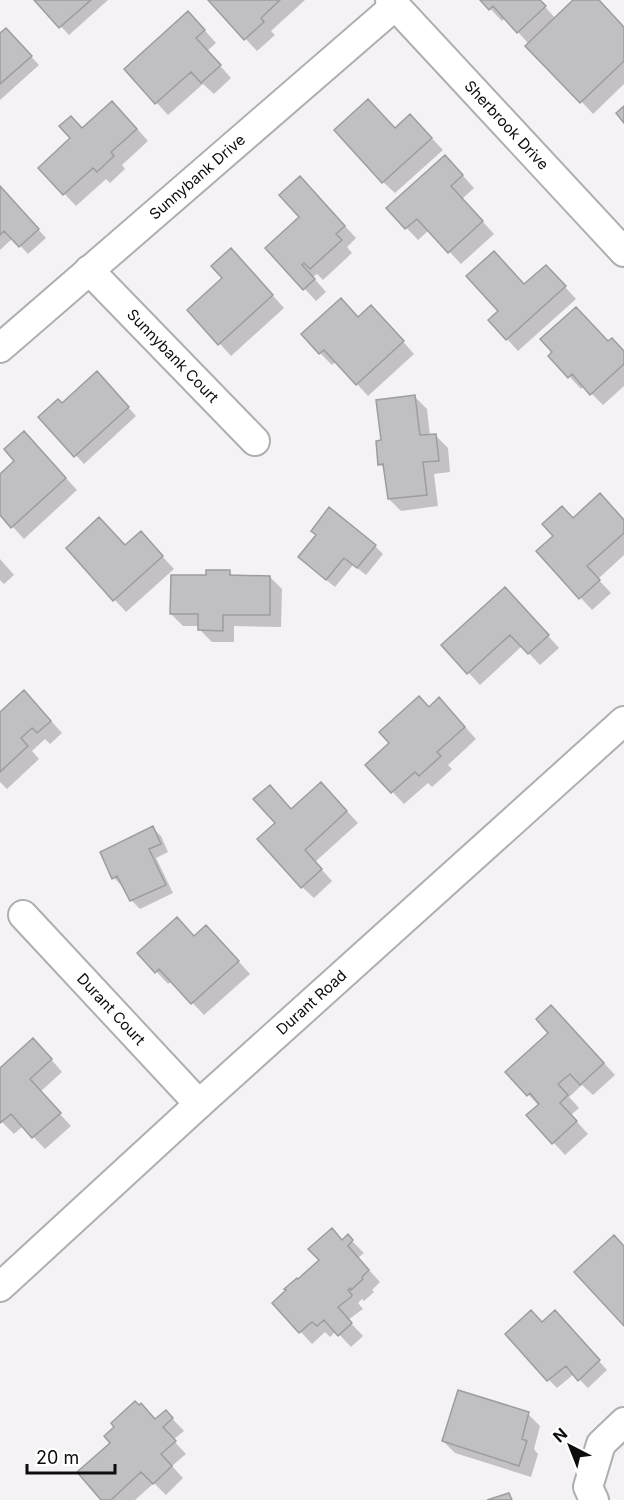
<svg xmlns="http://www.w3.org/2000/svg" width="624" height="1500" font-family="Inter,sans-serif">
  <rect width="100%" height="100%" fill="#f4f2f5"/>
  <path fill="#0003" d="M36,0H108L69,35Z
    M210,0H305L271,31L275,35L257,51Z
    M482,0H539L556,19L576,0H597L624,28V84L593,114L505,18L502,21Z
    M200,25L216,43L207,51L231,78L214,94L203,84L168,115L126,69Z
    M0,35L14,38L39,65L0,100Z
    M124,114L148,141L122,165L125,169L110,183L106,179L76,206L40,168L82,129Z
    M422,128L443,150L395,193L383,182L395,129Z
    M457,169L474,188L462,199L494,234L461,264L429,230L418,240L388,208Z
    M0,187L46,238L28,254L13,238L0,250Z
    M312,190L356,238L347,247L352,253L323,280L317,274L313,277L326,292L316,301L267,248L301,217Z
    M243,262L284,308L231,356L189,310Z
    M558,279L576,299L518,351L507,339L525,286Z
    M358,318L383,319L414,354L368,396L336,361L332,365L320,353Z
    M608,343L624,352V386L603,405L584,386L581,389L550,356Z
    M105,381L136,416L84,464L40,417Z
    M415,397L427,409L430,436H436L448,448L450,472L434,474L438,506L401,511L389,499L386,470L380,464L382,442Z
    M35,445L77,490L24,539L0,513V476Z
    M573,519L624,521V555L598,579L611,593L592,610L538,551Z
    M317,535L375,546L383,554L366,575L353,565L335,587L308,565Z
    M152,545L174,569L126,612L68,549Z
    M0,559L14,575L4,584L0,580Z
    M229,572L235,577H270L282,589L281,627L234,626V642H212L200,630V626H183L171,614L207,577Z
    M517,601L559,648L540,665L522,646L480,685L443,645Z
    M36,704L62,733L50,744L45,739L32,751L39,759L7,789L0,782V714Z
    M430,708L451,711L476,739L448,765L452,769L432,787L428,783L404,804L367,765Z
    M333,796L358,823L315,862L332,881L314,898L302,887L292,810Z
    M153,828L161,836L168,852L156,858L173,893L140,909L132,901L124,885L122,886L114,878Z
    M195,937L218,939L250,974L204,1015L172,981L168,984L139,953Z
    M563,1018L615,1075L593,1095L582,1085L569,1097L579,1108L571,1115L588,1134L565,1155L528,1115L539,1106L507,1072Z
    M45,1052L62,1072L40,1092L71,1126L45,1149L23,1126L14,1134L0,1120V1070Z
    M348,1237L364,1253L358,1258L380,1282L372,1290L374,1292L364,1301L362,1299L358,1303L363,1309L348,1320L363,1336L351,1347L336,1331L330,1337L325,1332L312,1344L274,1303Z
    M563,1321L607,1370L588,1388L574,1374L557,1388L549,1380L543,1324Z
    M166,1412L184,1431L173,1440L186,1454L172,1466L183,1478L166,1495L154,1483L135,1500H103Z
    M528,1414L540,1426L534,1449L538,1454L531,1477L455,1453L443,1441Z"/>
  <path fill="#c0bfc2" stroke="#9d9c9f" stroke-width="1.5" d="M34,0H91L59,28Z
    M208,0H280L261,18L264,22L244,40Z
    M480,0H540L546,6L517,33L493,6L489,10Z
    M573,0H599L624,27V61L580,103L525,46Z
    M188,11L205,30L196,38L221,65L201,83L191,72L155,104L124,69Z
    M6,28L32,56L0,84V33Z
    M368,99L395,128L410,114L432,138L382,183L334,130Z
    M112,101L137,129L111,152L114,156L97,172L93,168L63,195L38,168L70,138L59,126L71,116L82,128Z
    M624,106V123L616,113Z
    M445,155L463,175L451,186L483,221L448,253L417,219L405,229L386,208Z
    M300,176L345,226L336,234L342,240L310,269L304,263L302,265L315,279L303,290L265,248L299,217L279,195Z
    M0,186L39,229L19,247L4,231L0,235Z
    M231,248L273,295L218,345L187,310L222,278L211,266Z
    M494,251L524,284L546,265L566,286L506,340L488,320L498,311L466,276Z
    M341,298L358,317L371,305L404,341L356,385L324,350L319,354L301,334Z
    M576,307L608,341L612,338L624,351V364L590,395L572,374L568,378L548,356L552,352L540,339Z
    M97,371L129,407L74,457L38,417L58,399L62,403Z
    M415,395L420,435L436,434L439,461L423,462L427,495L388,499L383,464L378,465L376,441L381,440L376,400Z
    M24,431L66,478L11,528L0,515V474L14,461L4,449Z
    M600,493L624,520V533L587,566L600,580L579,599L536,551L553,536L542,524L562,506L573,518Z
    M329,507L376,545L357,568L344,558L326,580L298,557L316,535L311,531Z
    M99,517L125,545L141,531L163,556L113,601L66,548Z
    M206,570H230V575L270,576V615H223V631L198,630V614H170L171,575H206Z
    M505,587L549,635L528,654L510,635L467,674L441,645Z
    M24,690L51,721L37,733L32,728L21,738L28,746L0,772V712Z
    M419,696L429,707L439,697L465,727L437,752L441,756L419,776L415,772L391,793L365,765L389,743L379,732Z
    M321,782L347,811L305,850L322,869L301,888L257,839L275,823L253,799L270,785L291,809Z
    M153,826L161,844L149,849L166,885L130,901L117,876L112,879L100,852Z
    M177,917L194,936L206,925L239,961L191,1004L159,969L155,973L137,953Z
    M551,1005L604,1063L580,1085L570,1074L558,1084L568,1095L560,1103L577,1121L552,1144L526,1115L539,1104L530,1093L527,1096L505,1072L548,1033L536,1019Z
    M33,1038L52,1059L30,1079L61,1113L32,1138L11,1114L0,1123V1068Z
    M332,1228L342,1240L348,1234L353,1240L348,1246L369,1270L362,1277L363,1279L351,1290L350,1288L348,1290L352,1295L351,1297L338,1307L352,1323L338,1336L324,1320L317,1326L312,1322L299,1333L272,1303L286,1290L284,1289L297,1278L298,1279L319,1260L308,1249Z
    M614,1235L624,1246V1326L574,1272Z
    M531,1310L542,1322L555,1310L600,1360L578,1381L566,1366L547,1381L505,1334Z
    M458,1390L529,1412L522,1439L527,1441L519,1466L442,1441Z
    M135,1401L139,1405L141,1403L155,1419L166,1410L173,1418L163,1427L176,1441L161,1454L172,1466L153,1484L141,1472L111,1500H101L77,1472L110,1443L104,1436L114,1427L111,1423Z
    M509,1493L512,1500H487Z"/>
  <g fill="none" stroke-linecap="round" stroke-linejoin="round">
    <defs>
      <g id="minor">
        <path id="s1" d="M390,0L624,252"/>
        <path id="s2" d="M89,270L255,441"/>
        <path id="s3" d="M0,348L395,6"/>
        <path id="s4" d="M23,915L199,1104"/>
        <path id="s5" d="M0,1287L199,1104L624,721"/>
        <path d="M594,1500L588,1487L601,1444L624,1422"/>
      </g>
    </defs>
    <use href="#minor" stroke="#afaeb1" stroke-width="32"/>
    <use href="#minor" stroke="#fff" stroke-width="28"/>
  </g>
  <g text-anchor="middle" stroke-width="6" stroke-linejoin="round" paint-order="stroke">
    <g font-size="15" fill="#0e0d0e" stroke="#fff">
      <text dy="5" stroke="none"><textPath href="#s1" startOffset="171">Sherbrook Drive</textPath></text>
      <text dy="5" stroke="none"><textPath href="#s3" startOffset="261">Sunnybank Drive</textPath></text>
      <text dy="5" stroke="none"><textPath href="#s2" startOffset="120">Sunnybank Court</textPath></text>
      <text dy="5" stroke="none"><textPath href="#s5" startOffset="422">Durant Road</textPath></text>
      <text dy="5" stroke="none"><textPath href="#s4" startOffset="129">Durant Court</textPath></text>
    </g>
  </g>
  <g transform="translate(570 1446) rotate(318)" stroke="#ffffff" stroke-width="4.5" paint-order="stroke">
  <path d="M0-4.5L10 22L0 15L-10 22Z" fill="#0e0d0e"/>
  <text y="-9" font-size="16" font-weight="bold" text-anchor="middle" fill="#0e0d0e">N</text>
  </g>
  <path d="M27 1464v9h88v-9" fill="none" stroke="#0e0d0e" stroke-width="3"/>
  <text x="36" y="1464" font-size="18" fill="#0e0d0e" stroke="#ffffff" stroke-width="4.5" paint-order="stroke">20 m</text>
</svg>
